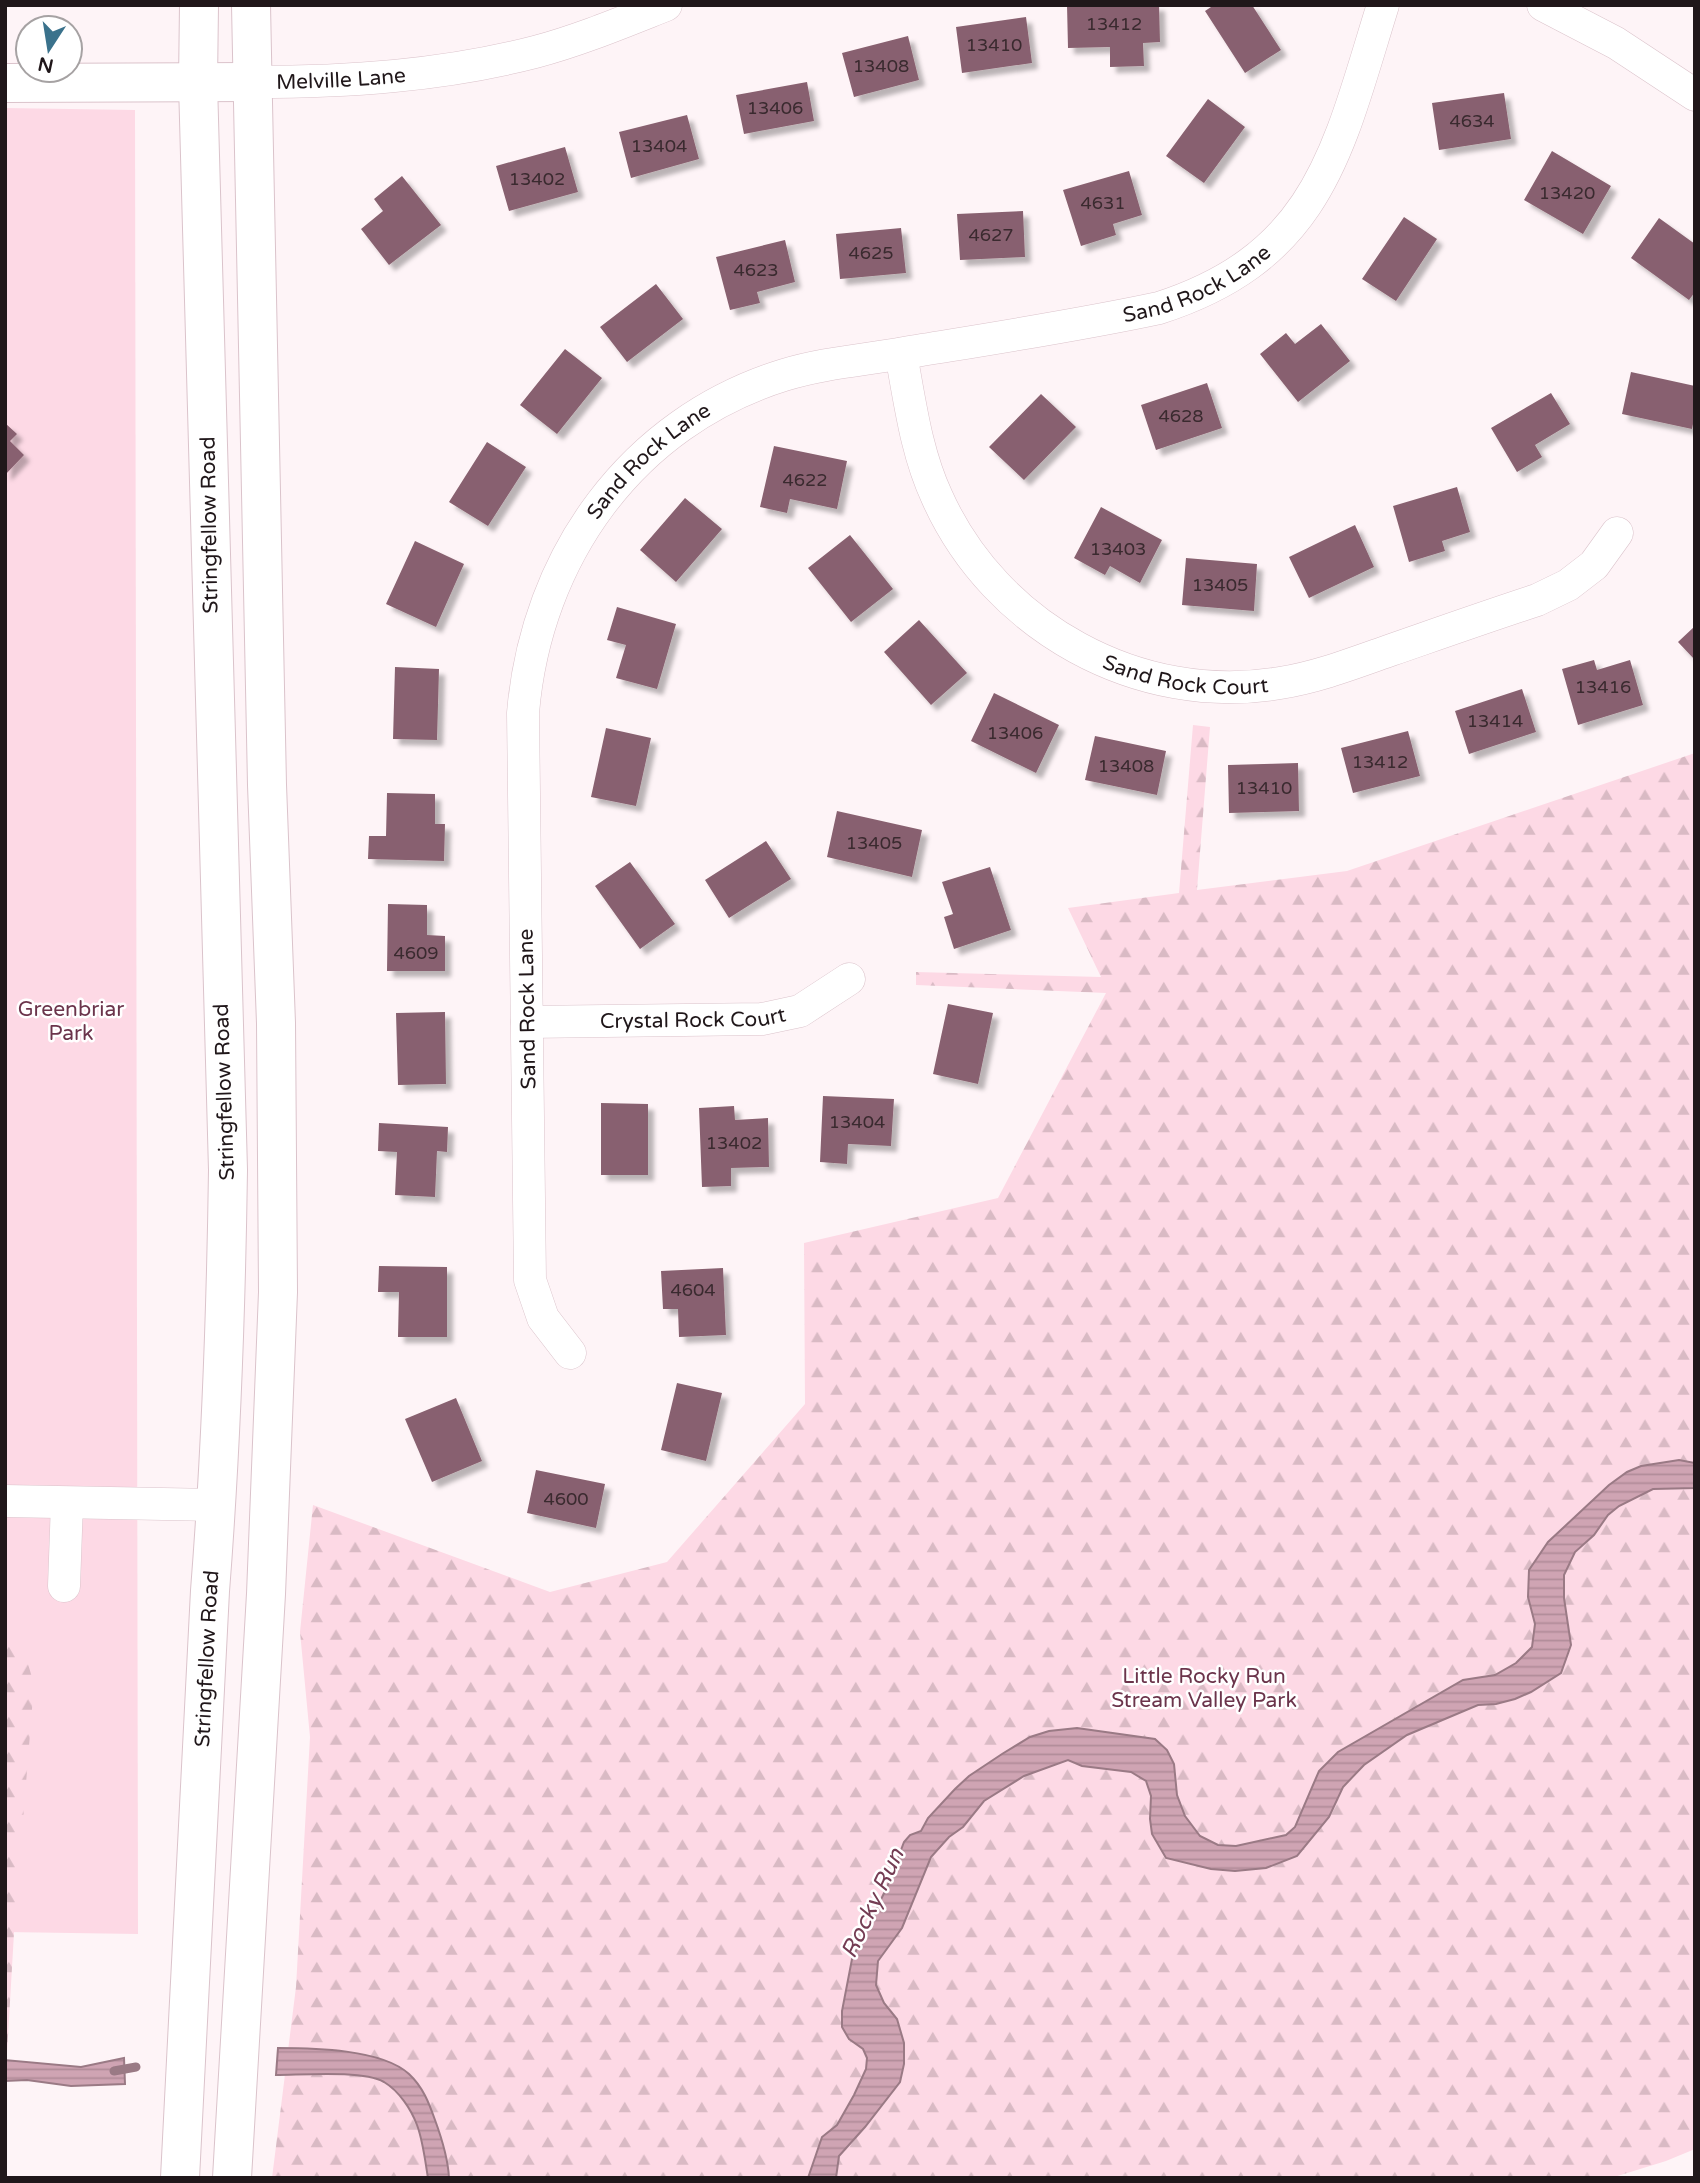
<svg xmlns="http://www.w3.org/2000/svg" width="1700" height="2183" font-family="'Varela Round',sans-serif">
  <defs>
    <pattern id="forest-firs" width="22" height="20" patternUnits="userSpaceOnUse" patternTransform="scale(1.75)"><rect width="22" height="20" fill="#fdd9e5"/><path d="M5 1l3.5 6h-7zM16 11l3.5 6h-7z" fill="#d9bac4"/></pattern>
    <pattern id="water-rules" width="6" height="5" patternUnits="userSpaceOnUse" patternTransform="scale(1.75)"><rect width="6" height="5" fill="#cfa4b3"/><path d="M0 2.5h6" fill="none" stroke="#b18c99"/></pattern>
    <filter id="shadow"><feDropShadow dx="6" dy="6" stdDeviation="2" flood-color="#0004"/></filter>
  </defs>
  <rect width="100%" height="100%" fill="#fef4f7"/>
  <path fill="#fdd9e5" d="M5,108L135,110L138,1934L5,1932Z"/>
  <path fill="url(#forest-firs)" d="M1193,725L1210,727L1197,890L1347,871L1695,753V2149L1666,2161L1611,2178H272L296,1987L310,1737L300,1632L313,1505L550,1592L667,1562L805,1404L804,1243L998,1198L1106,993L916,985V972L1101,977L1068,908L1179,893Z
    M5,1633L19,1634L34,1684L14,1933L5,2088Z"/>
  <path fill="url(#water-rules)" stroke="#9a7a85" stroke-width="2" d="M1679,1460L1695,1463V1488L1653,1489L1619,1506L1608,1515L1594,1535L1575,1552L1564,1575V1598L1571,1645L1561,1673L1531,1692L1515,1699L1496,1704L1478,1705L1407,1735L1364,1765L1343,1787L1329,1817L1297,1856L1266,1868L1235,1871L1211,1869L1166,1858L1152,1834L1150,1819L1151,1796L1146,1781L1131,1772L1082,1766L1068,1760L1024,1776L984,1801L963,1827L949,1837L931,1857L902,1928L878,1961L876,1985L884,2003L897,2019L904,2043V2064L900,2082L865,2127L839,2156L836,2178H808L822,2137L837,2125L854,2095L866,2069L867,2058L863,2049L849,2039L842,2027V2011L852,1959L887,1887L904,1842L910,1835L921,1831L928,1818L955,1789L969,1776L1002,1754L1030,1737L1049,1731L1077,1728L1155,1739L1167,1750L1174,1764L1177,1795L1185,1816L1200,1836L1218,1845L1236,1846L1286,1835L1295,1827L1319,1771L1338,1752L1463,1680L1495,1675L1516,1663L1532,1647L1535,1624L1528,1597L1529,1570L1548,1542L1609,1485L1627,1472L1641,1466Z
    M278,2048C313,2048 382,2049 409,2074C423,2087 429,2103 435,2120C442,2139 448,2158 449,2178H428C425,2160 423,2141 417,2125C411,2109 399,2091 384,2082C362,2070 303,2075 276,2075Z
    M124,2058L125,2084L71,2086L27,2080L5,2081V2060L81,2067Z"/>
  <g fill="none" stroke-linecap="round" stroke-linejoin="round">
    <path stroke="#9a7a85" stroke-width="9" d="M114,2071L136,2067"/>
  </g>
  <path fill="#88616f" filter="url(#shadow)" d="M1067,5H1159L1160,42L1143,43L1144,66L1110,67V47L1068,48Z
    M1214,5H1252L1281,50L1245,73L1205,11Z
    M1026,17L1032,63L962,73L956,27Z
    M908,36L919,80L854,97L842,53Z
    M807,82L814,121L744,134L736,95Z
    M1504,93L1511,139L1439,150L1432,103Z
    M1208,99L1245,127L1204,183L1166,156Z
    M687,115L699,159L631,178L619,132Z
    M565,147L578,192L509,211L496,166Z
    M1552,151L1611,186L1583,234L1524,200Z
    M1129,171L1142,215L1113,224L1116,235L1081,246L1063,190Z
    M402,176L441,225L389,265L361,229L383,211L374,199Z
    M1023,211L1025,257L960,260L957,214Z
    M1404,217L1437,239L1396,301L1362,279Z
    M1659,218L1695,244V292L1689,300L1631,258Z
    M901,228L906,273L840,279L836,234Z
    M785,240L795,282L757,292L760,303L730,310L716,257Z
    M656,284L683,319L627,362L600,327Z
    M1321,324L1350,361L1298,402L1260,354L1286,333L1295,344Z
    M565,349L602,378L557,434L520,405Z
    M1631,372L1695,386V414L1692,429L1622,414Z
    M1207,383L1222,428L1156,450L1141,405Z
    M1551,393L1570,424L1535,445L1542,457L1517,472L1491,428Z
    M1041,394L1076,427L1024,480L989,447Z
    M5,423L17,434L10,441L24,455L5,475Z
    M487,442L526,467L488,526L449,502Z
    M774,446L847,461L837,509L790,499L787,513L760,507Z
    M1457,487L1470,532L1442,541L1445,551L1409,562L1393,506Z
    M685,498L722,529L676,582L640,550Z
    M1101,507L1162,540L1140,583L1110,566L1105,575L1074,558Z
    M1355,525L1374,567L1309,598L1289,557Z
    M850,535L893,589L851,622L808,568Z
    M415,541L464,564L436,627L386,604Z
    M1186,558L1257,564L1254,611L1182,605Z
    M617,607L676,624L657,689L616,678L626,645L607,640Z
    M919,620L967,673L931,705L884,652Z
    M1695,626V660L1678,642Z
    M1594,660L1597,670L1630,660L1643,705L1578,725L1562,669Z
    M395,667L439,669L437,740L393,739Z
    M1522,689L1536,732L1469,754L1455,711Z
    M994,693L1059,725L1036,773L971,741Z
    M606,728L651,738L636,806L591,797Z
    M1408,731L1420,776L1353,793L1341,748Z
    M1095,736L1166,751L1157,795L1085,780Z
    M1298,763L1299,811L1229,813L1228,765Z
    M387,793L435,794V824H445L444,861L368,859L369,836H386Z
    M837,811L922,830L912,877L827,857Z
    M766,841L791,879L729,918L705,880Z
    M630,862L675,924L640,949L595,886Z
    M990,867L1011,930L954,949L944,917L953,914L942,882Z
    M388,904L427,905V935L445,936V971H387Z
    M948,1004L993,1013L978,1084L933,1074Z
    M445,1012L446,1084L398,1085L396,1013Z
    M823,1096L894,1099L891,1146L848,1144L847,1164L820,1162Z
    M601,1103L648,1104V1175H601Z
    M734,1106L735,1120L768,1118L769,1167L731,1168V1186L702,1187L699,1108Z
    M379,1123L448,1127L447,1152L437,1151L435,1197L395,1195L397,1152L378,1151Z
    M379,1266L447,1267V1337H398L399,1292H378Z
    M723,1268L726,1335L679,1337L678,1309H663L661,1271Z
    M677,1383L722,1393L706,1461L661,1450Z
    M456,1398L482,1461L432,1482L405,1419Z
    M536,1470L605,1484L596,1528L527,1513Z"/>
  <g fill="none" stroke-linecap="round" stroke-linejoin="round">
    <defs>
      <g id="minor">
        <path d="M1543,5L1616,43L1695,95"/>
        <path id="s1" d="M252,82C347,82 442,76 535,52C580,40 623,22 666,5"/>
        <path id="s2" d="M901,354C910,402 916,452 937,497C995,627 1139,707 1280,683C1318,677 1354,663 1391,650C1440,633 1488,616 1537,600L1568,585L1594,565L1617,533"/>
        <path id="s3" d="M527,1022L762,1019L800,1011L849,979"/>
        <path id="s4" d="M570,1353L543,1318L530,1280L523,713C536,557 632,422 784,375C823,363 864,360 904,353C989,339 1075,326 1159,308C1320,256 1338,149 1383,5"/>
        <path d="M5,1501L216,1505"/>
        <path d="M64,1586L67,1503"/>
      </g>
      <path id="tertiary" d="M5,83L252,82"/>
      <g id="secondary">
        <path id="s5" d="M180,2178L210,1591C221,1451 226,1311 228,1170L198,83L199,5"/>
        <path d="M232,2178L266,1594L278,1292L276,1023L267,785L251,5"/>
      </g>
    </defs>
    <use href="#minor" stroke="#dbc3cb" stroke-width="33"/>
    <use href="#tertiary" stroke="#dbc3cb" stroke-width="40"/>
    <use href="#secondary" stroke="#dbc3cb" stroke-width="40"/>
    <use href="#minor" stroke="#fff" stroke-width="32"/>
    <use href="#tertiary" stroke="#fff" stroke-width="38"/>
    <use href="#secondary" stroke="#fff" stroke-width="38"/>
  </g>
  <g text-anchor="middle" stroke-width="5" stroke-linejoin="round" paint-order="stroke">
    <g font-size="18" fill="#3a2a2f">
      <text x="1114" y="30">13412</text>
      <text x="994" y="51">13410</text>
      <text x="881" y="72">13408</text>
      <text x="775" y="114">13406</text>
      <text x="1472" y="127">4634</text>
      <text x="659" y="152">13404</text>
      <text x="537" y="185">13402</text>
      <text x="1567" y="199">13420</text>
      <text x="1103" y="209">4631</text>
      <text x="991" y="241">4627</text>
      <text x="871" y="259">4625</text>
      <text x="756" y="276">4623</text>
      <text x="1181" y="422">4628</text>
      <text x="805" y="486">4622</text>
      <text x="1118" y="555">13403</text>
      <text x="1220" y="591">13405</text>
      <text x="1603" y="693">13416</text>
      <text x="1495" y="727">13414</text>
      <text x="1015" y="739">13406</text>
      <text x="1380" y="768">13412</text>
      <text x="1126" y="772">13408</text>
      <text x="1264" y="794">13410</text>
      <text x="874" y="849">13405</text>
      <text x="416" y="959">4609</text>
      <text x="857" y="1128">13404</text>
      <text x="734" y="1149">13402</text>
      <text x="693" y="1296">4604</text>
      <text x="566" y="1505">4600</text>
    </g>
    <g font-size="21" fill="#20171a" stroke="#fff">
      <text dy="7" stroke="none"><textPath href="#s1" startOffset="89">Melville Lane</textPath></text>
      <text dy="7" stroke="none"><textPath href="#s4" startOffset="1530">Sand Rock Lane</textPath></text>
      <text dy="7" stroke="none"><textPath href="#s4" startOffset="942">Sand Rock Lane</textPath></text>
      <text transform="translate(209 525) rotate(-91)" y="7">Stringfellow Road</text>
      <text dy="7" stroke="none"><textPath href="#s2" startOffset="471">Sand Rock Court</textPath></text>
      <text transform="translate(527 1009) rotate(-91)" y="7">Sand Rock Lane</text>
      <text dy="7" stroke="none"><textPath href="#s3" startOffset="166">Crystal Rock Court</textPath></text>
      <text transform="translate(224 1092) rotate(-92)" y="7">Stringfellow Road</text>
      <text dy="7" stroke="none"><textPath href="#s5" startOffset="520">Stringfellow Road</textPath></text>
    </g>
    <g font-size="21" fill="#6b344b" stroke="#fff">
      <text x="71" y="1016">Greenbriar<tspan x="71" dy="24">Park</tspan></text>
      <text x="1204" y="1683">Little Rocky Run<tspan x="1204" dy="24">Stream Valley Park</tspan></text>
    </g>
    <g font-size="23" font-style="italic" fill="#743c53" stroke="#fff">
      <text transform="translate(872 1903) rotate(-65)" y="8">Rocky Run</text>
    </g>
  </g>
  <rect width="1700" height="2183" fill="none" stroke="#20171a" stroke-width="14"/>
  <g transform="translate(49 49) rotate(192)"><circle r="33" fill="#ffffff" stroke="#a6a2a3" stroke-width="2"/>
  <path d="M0-5L12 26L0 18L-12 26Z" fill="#3a728c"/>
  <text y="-10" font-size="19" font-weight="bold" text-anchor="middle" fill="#20171a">N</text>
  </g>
</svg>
